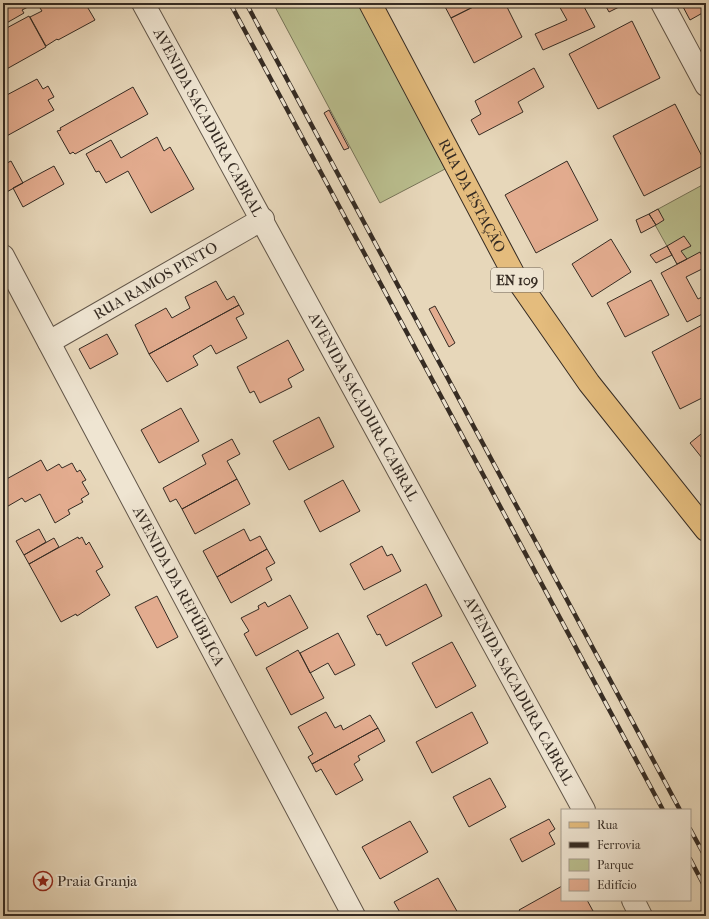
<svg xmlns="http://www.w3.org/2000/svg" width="709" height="919" font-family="'IM FELL French Canon',serif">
  <rect width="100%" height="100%" fill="#e7d7ba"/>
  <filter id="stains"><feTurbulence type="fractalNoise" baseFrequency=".005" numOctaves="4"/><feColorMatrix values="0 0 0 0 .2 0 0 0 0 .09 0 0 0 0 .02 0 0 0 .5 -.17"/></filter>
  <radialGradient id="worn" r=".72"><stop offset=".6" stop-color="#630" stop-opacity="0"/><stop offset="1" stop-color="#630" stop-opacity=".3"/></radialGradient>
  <path fill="#b9bd8d" stroke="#777458" d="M273,3H358L445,169L380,203Z
    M706,183V250L677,264L649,214Z"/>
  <path fill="#e3ac8f" stroke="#352b23" d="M3,3H28L30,6L22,10L24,13L3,25Z
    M48,3H85L95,20L58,40L57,39L46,46L30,17L42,11L40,8Z
    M443,3H481L451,18Z
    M481,3H505L522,37L474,63L451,18Z
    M560,3H582L595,27L543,50L535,34L567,20L558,4Z
    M604,3H627L609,12Z
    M681,3H706V11L690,20Z
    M29,16L46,47L3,71V30Z
    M632,21L660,78L598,109L569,54Z
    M534,68L544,87L518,102L523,112L479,135L471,120L481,114L475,101Z
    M37,79L43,89L48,86L54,97L48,100L54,110L3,138V97Z
    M133,87L148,114L75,154L73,152L70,154L57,131L61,130L60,128Z
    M675,104L706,164L644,196L613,136Z
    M329,110L349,148L344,150L324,113Z
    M157,137L164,151L170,147L194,189L151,213L128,171L106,183L99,171L96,172L86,154L111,140L121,158Z
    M3,139L7,147L3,149Z
    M11,161L23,183L3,194V165Z
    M567,161L598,220L536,253L505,195Z
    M54,166L64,184L23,207L13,188Z
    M658,209L664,220L656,225L649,214Z
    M649,214L656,225L641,233L636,220Z
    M684,236L691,246L681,251L687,259L677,264L667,246Z
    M611,239L631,272L592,297L572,264Z
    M667,246L672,255L656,263L650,255Z
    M700,252L706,264V267L686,277L698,299L706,295V312L687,322L661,273Z
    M651,280L669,315L625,337L607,303Z
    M216,281L227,300L234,296L239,305L149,354L135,325L166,308L172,318L190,308L185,297Z
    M239,305L244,314L236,318L247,338L216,354L211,345L193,356L198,365L167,382L149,354Z
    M435,306L455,343L449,347L429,309Z
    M706,323V396L680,409L652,352Z
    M107,334L118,354L90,369L79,349Z
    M288,340L304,370L288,379L292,387L260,403L254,391L250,393L237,367Z
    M181,408L199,441L159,463L141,430Z
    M319,417L334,447L289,470L273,441Z
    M706,430V463L690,443Z
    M232,439L240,454L227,461L237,479L182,509L176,499L170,502L163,488L206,464L202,455Z
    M41,460L47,471L59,464L62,468L72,463L77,472L80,470L86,480L82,482L89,494L81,499L83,502L68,510L70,514L55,523L40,494L25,502L22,498L3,509V481Z
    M237,479L250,504L195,534L182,509Z
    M343,480L360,511L320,532L304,501Z
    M39,529L46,542L24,555L16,541Z
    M244,529L250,541L260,536L267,549L217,577L203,551Z
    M78,537L79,539L82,537L86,545L89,542L103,567L96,571L110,595L77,616L76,614L61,622L29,564Z
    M54,538L59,547L29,564L24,555Z
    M382,546L387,556L392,554L401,571L364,590L350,564Z
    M267,549L275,563L266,568L272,580L231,603L217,577Z
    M426,584L442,616L386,646L380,634L377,635L367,616Z
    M290,595L308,628L256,656L244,634L249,631L241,618L259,609L258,606L265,602L268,607Z
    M157,596L178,637L157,648L135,607Z
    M338,633L355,665L335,675L328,663L310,673L300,653Z
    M452,642L476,686L436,708L412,663Z
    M298,650L324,698L291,715L266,668Z
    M326,712L335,728L341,725L343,730L370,715L378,728L312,764L308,757L313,754L298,727Z
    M472,712L488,743L432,773L416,742Z
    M378,728L385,741L358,756L360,760L354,764L363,780L336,795L321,769L316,772L312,764Z
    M490,778L506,807L469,827L453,797Z
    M549,819L555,829L549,833L555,844L522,862L510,839Z
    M410,821L428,852L380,879L362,847Z
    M438,878L458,913L453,916H402L394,902Z
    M562,886V900H587L593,911L584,916H523L519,910Z"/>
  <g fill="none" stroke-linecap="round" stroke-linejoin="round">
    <defs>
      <g id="street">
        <path id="s1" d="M143,3L584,810"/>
        <path d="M662,3L706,85"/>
        <path id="s2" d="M3,256L354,916"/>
        <path id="s3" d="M49,342L263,219"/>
        <path d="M633,900L641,916"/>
      </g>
      <g id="primary">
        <path id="s4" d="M370,3L514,275L589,383L706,530"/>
      </g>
    </defs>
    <use href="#street" stroke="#625649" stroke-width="24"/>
    <use href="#primary" stroke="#352b23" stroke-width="24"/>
    <use href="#street" stroke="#efe5d2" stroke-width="22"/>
    <use href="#primary" stroke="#e4bc7d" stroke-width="22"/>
    <defs>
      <path id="rail" d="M230,3L663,810
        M246,3L680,810
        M690,829L706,858
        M690,859L706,889"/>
    </defs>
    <use href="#rail" stroke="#352b23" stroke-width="4.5"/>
    <use href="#rail" stroke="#efe5d2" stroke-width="3" stroke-dasharray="9" stroke-linecap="butt"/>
  </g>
  <defs>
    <symbol id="sight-ring" viewBox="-11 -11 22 22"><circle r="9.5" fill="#efe5d2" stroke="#8f2418" stroke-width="1.5"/><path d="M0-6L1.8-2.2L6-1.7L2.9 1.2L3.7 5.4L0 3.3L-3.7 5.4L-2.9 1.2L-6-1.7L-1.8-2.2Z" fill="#8f2418"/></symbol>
  </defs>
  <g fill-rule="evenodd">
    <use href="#sight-ring" x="32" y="870" width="22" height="22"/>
  </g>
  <g text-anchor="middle" stroke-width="3.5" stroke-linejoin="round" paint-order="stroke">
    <rect fill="#efe5d2" stroke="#6d6358" stroke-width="1" x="491" y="268" width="52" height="24" rx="3"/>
    <g font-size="14" font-weight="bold" fill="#352b23">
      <text x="517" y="285">EN 109</text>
    </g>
    <g font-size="15" fill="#352b23" stroke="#efe5d2">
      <text dy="5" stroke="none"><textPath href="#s1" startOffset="136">AVENIDA SACADURA CABRAL</textPath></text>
      <text dy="5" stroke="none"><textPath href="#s4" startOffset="218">RUA DA ESTAÇÃO</textPath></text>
      <text dy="5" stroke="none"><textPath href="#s3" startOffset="123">RUA RAMOS PINTO</textPath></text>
      <text dy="5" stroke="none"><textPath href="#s1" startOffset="460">AVENIDA SACADURA CABRAL</textPath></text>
      <text dy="5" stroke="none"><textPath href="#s2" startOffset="374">AVENIDA DA REPÚBLICA</textPath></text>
      <text dy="5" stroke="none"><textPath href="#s1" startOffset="784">AVENIDA SACADURA CABRAL</textPath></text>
    </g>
    <g font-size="15" fill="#352b23" stroke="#efe5d2" text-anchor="start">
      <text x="57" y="886">Praia Granja</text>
    </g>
  </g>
  <rect width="709" height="919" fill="none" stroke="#e7d7ba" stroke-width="16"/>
  <rect x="4" y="4" width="701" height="911" fill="none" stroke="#352b23" stroke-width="2"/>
  <rect x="8" y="8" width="693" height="903" fill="none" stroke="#352b23"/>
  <rect x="561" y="809" width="130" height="92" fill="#efe5d2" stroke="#a59b8c"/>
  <rect x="569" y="822" width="20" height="6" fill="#e4bc7d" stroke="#a59b8c"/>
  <text x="597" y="829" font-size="12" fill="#352b23">Rua</text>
  <rect x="569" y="842" width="20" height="6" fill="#352b23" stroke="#a59b8c"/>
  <text x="597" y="849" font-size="12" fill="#352b23">Ferrovia</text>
  <rect x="569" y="859" width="20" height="12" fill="#b9bd8d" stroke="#a59b8c"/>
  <text x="597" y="869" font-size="12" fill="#352b23">Parque</text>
  <rect x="569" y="879" width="20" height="12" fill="#e3ac8f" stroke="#a59b8c"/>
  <text x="597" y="889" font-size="12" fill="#352b23">Edifício</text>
  <rect width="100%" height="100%" filter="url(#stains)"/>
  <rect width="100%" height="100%" fill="url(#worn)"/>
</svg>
